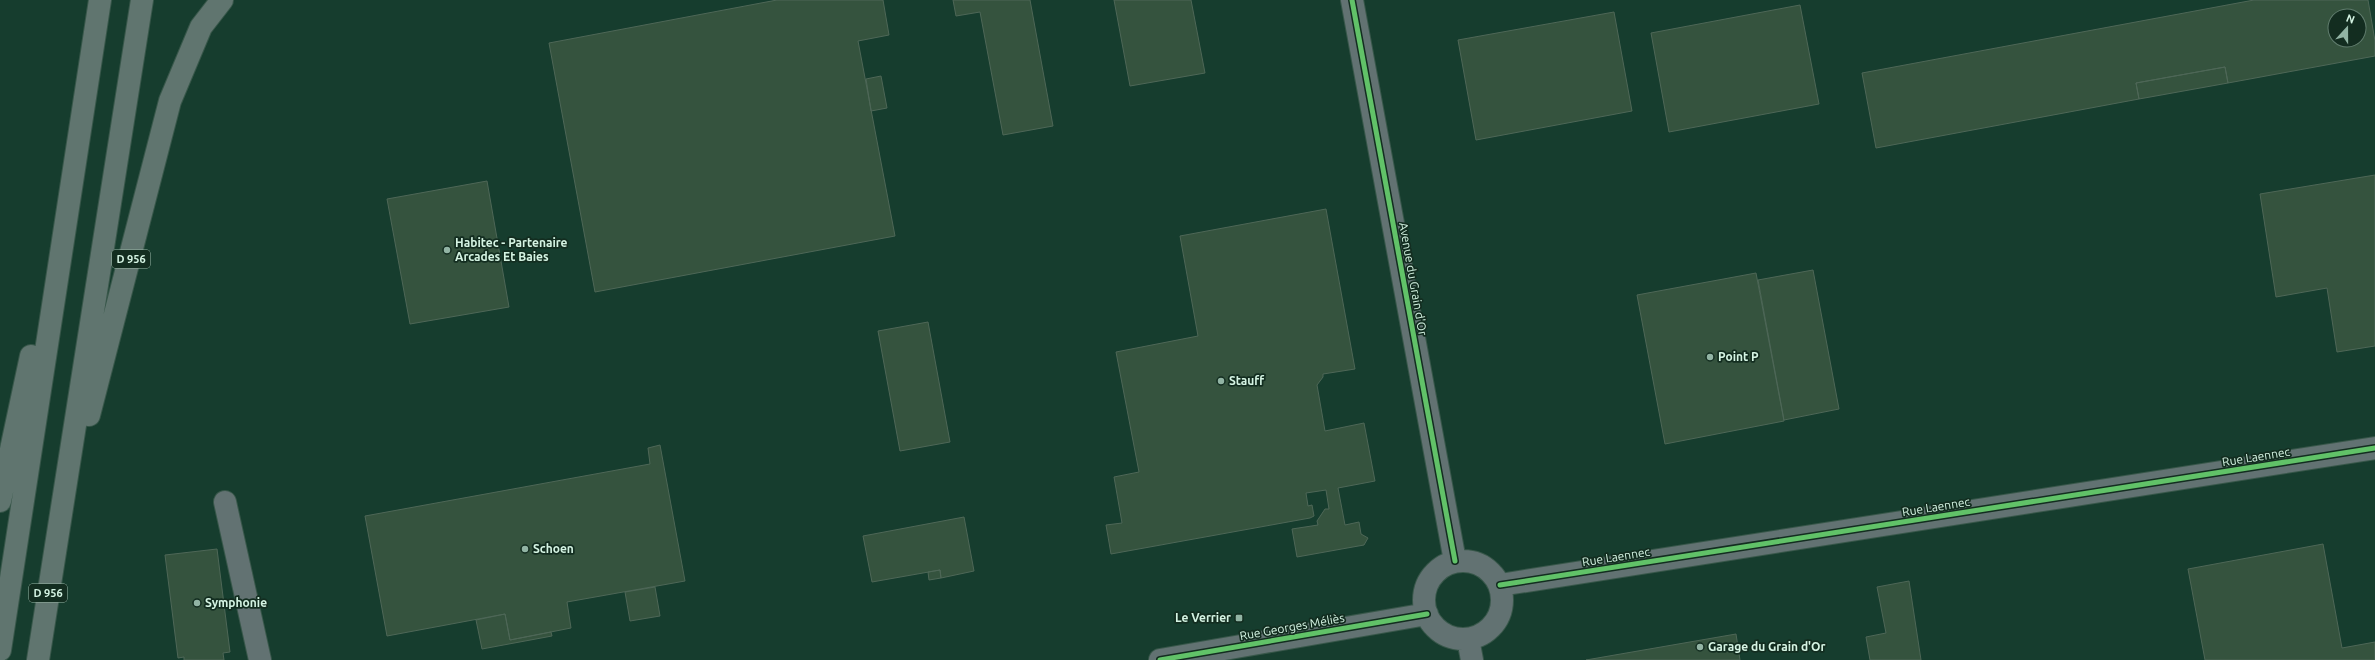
<svg xmlns="http://www.w3.org/2000/svg" width="2375" height="660" font-family="Ubuntu,sans-serif">
  <rect width="100%" height="100%" fill="#163d2e"/>
  <path fill="#35533e" stroke="#4e6757" fill-rule="evenodd" d="M777,0H883L889,35L858,41L895,236L595,292L549,43Z
    M953,0H1030L1053,126L1003,135L980,12L956,16Z
    M1114,0H1191L1205,73L1130,86Z
    M2254,0H2368L2375,41V56L2228,83L2225,67L2136,83L2139,99L1876,148L1862,73ZM2335,16H2359V40H2335Z
    M1800,5L1819,104L1669,132L1651,33Z
    M1614,12L1632,111L1476,140L1458,40Z
    M2225,67L2228,83L2139,99L2136,83Z
    M881,76L887,108L871,111L866,79Z
    M2375,175V346L2337,352L2327,288L2276,297L2260,194Z
    M487,181L509,307L410,324L387,199Z
    M1326,209L1355,369L1323,374V377L1317,385L1325,431L1364,423L1375,481L1338,488L1345,525L1359,522L1361,534L1368,538L1364,545L1297,557L1292,529L1318,525L1317,521L1325,509H1329L1326,490L1306,493L1308,506L1312,505L1314,516L1310,518L1111,554L1106,525L1122,523L1114,477L1139,472L1116,352L1198,336L1180,236Z
    M1813,270L1839,409L1784,420L1758,280Z
    M1756,273L1784,421L1665,444L1637,295Z
    M928,322L950,442L900,451L878,331Z
    M660,445L685,581L567,602L571,628L510,640L505,614L387,636L365,516L650,464L648,448Z
    M964,517L974,571L941,578L940,570L872,582L863,536Z
    M2323,544L2342,648L2375,642V660H2205L2188,569Z
    M217,549L230,652L223,653L224,660H184V657L178,658L165,555Z
    M940,570L941,578L929,580L928,572Z
    M1909,581L1921,660H1870L1866,637L1886,633L1877,587Z
    M655,587L660,616L630,621L625,592Z
    M505,614L510,640L551,632L552,636L482,649L476,620Z
    M1736,634L1740,660H1586Z"/>
  <g fill="none" stroke-linecap="round" stroke-linejoin="round">
    <defs>
      <path id="minor" d="M1352,0L1455,561
        M225,502L260,660
        M1424 600a39 39 0 1 1 78 0a39 39 0 1 1-78 0Z
        M1500,585L2375,448
        M1468,639L1472,660
        M1160,660L1427,614"/>
      <path id="highway" d="M89,415L170,101L201,27L222,0
        M0,501L31,356
        M0,650L100,0
        M38,660L142,0"/>
    </defs>
    <use href="#minor" stroke="#38574a" stroke-width="24"/>
    <use href="#highway" stroke="#38574a" stroke-width="24"/>
    <use href="#minor" stroke="#627272" stroke-width="22"/>
    <use href="#highway" stroke="#60756f" stroke-width="22"/>
    <defs>
      <path id="cycleway" d="M1352,0L1455,561
        M1500,585L2375,448
        M1160,660L1427,614"/>
    </defs>
    <use href="#cycleway" stroke="#132d20" stroke-width="8"/>
    <use href="#cycleway" stroke="#61c268" stroke-width="5"/>
  </g>
  <g fill="#92b4a4" stroke="#132d20" stroke-width="1.5">
    <circle cx="447" cy="250" r="4"/>
    <circle cx="1710" cy="357" r="4"/>
    <circle cx="1221" cy="381" r="4"/>
    <circle cx="525" cy="549" r="4"/>
    <circle cx="197" cy="603" r="4"/>
    <rect x="1235" y="614" width="8" height="8" rx="2"/>
    <circle cx="1700" cy="647" r="4"/>
  </g>
  <g text-anchor="middle" stroke-width="3.5" stroke-linejoin="round" paint-order="stroke">
    <g fill="#132d20" stroke="#9bb8a8" stroke-width="1">
      <rect x="112" y="250" width="38" height="18" rx="3"/>
      <rect x="29" y="584" width="38" height="18" rx="3"/>
    </g>
    <g font-size="11" font-weight="bold" fill="#d5f4e3">
      <text x="131" y="263">D 956</text>
      <text x="48" y="597">D 956</text>
    </g>
    <g font-size="12" font-weight="bold" fill="#d5f4e3" stroke="#132d20" text-anchor="start">
      <text x="455" y="247">Habitec - Partenaire<tspan x="455" dy="14">Arcades Et Baies</tspan></text>
      <text x="1718" y="361">Point P</text>
      <text x="1229" y="385">Stauff</text>
      <text x="533" y="553">Schoen</text>
      <text x="205" y="607">Symphonie</text>
      <text x="1231" y="622" text-anchor="end">Le Verrier</text>
      <text x="1708" y="651">Garage du Grain d'Or</text>
    </g>
    <g font-size="12" fill="#d5f4e3" stroke="#132d20">
      <text transform="translate(1413 279) rotate(80)" y="4">Avenue du Grain d'Or</text>
      <text transform="translate(2256 457) rotate(-9)" y="4">Rue Laennec</text>
      <text transform="translate(1936 507) rotate(-9)" y="4">Rue Laennec</text>
      <text transform="translate(1616 557) rotate(-9)" y="4">Rue Laennec</text>
      <text transform="translate(1292 627) rotate(-10)" y="4">Rue Georges Méliès</text>
    </g>
  </g>
  <g transform="translate(2347 28) rotate(21)"><circle r="19" fill="#132d20" stroke="#617d6e"/>
  <path d="M0-3L7 15L0 10L-7 15Z" fill="#92b4a4"/>
  <text y="-6" font-size="11" font-weight="bold" text-anchor="middle" fill="#d5f4e3">N</text>
  </g>
</svg>
